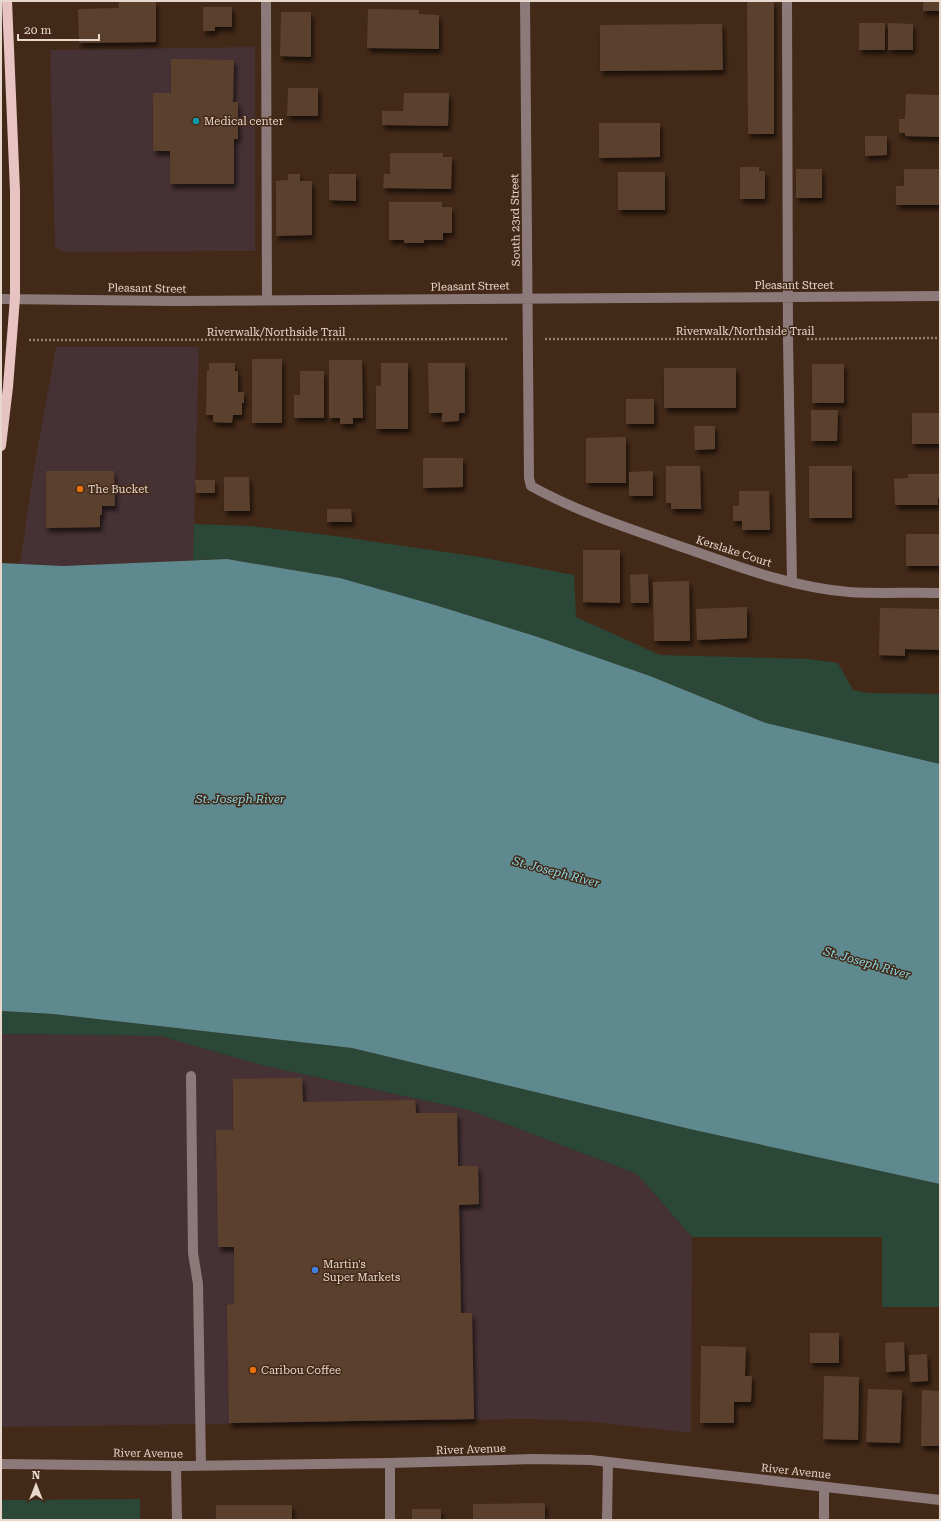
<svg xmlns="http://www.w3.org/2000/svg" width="941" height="1521" font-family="'Roboto Serif',serif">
  <defs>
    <filter id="shadow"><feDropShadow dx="2.5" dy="4.5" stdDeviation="2" flood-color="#0009"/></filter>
  </defs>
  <rect width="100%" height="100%" fill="#432918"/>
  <path fill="#463134" d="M255,47V251L63,252L55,246L50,50Z
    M56,347H199L193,560L63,566L20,564L34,468Z
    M1,1034L160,1036L265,1066L469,1110L637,1174L692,1237L691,1433L594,1422L531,1419L1,1427Z"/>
  <path fill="#2a4737" d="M194,524L250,526L335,536L480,557L574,575L576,617L660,655L809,659L838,663L853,690L869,693L940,694V764L766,723L650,676L538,637L435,605L340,578L227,559L193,560Z
    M1,1011L53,1014L352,1048L694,1130L940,1184V1307H882V1237H692L637,1174L469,1110L265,1066L160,1036L1,1034Z
    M140,1499V1520H1V1500Z"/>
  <path fill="#5e898f" d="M227,559L340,578L435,605L538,637L650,676L766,723L940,764V1184L694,1130L352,1048L53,1014L1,1011V563L63,566Z"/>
  <path fill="#5c412f" filter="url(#shadow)" d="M118,1H156V42L79,43L78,9L119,8Z
    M747,1H774V134H748Z
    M923,1H940V11H923Z
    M203,7H232V27H215V31H203Z
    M368,9L419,10V14L439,15V49L367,48Z
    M281,12H311V57L280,56Z
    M859,23H885V50H859Z
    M888,23L913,24V50H888Z
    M722,24L723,70L600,71V25Z
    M171,59L234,60L233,102H238V139H234V184H170V151H153V93H171Z
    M288,88H318V116H287Z
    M404,93H449L448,126L382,125V111H403Z
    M906,94L940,95V137L905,136V133H899V119H905Z
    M599,123H660V157L599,158Z
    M865,136H887V155L865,156Z
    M390,153H443V157H452L451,189L383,188L384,174H390Z
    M740,167H759V171H765V199H740Z
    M796,169H822V198H796Z
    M904,169H940V205H896V186H904Z
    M618,172H665V210H618Z
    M288,174H300V181H312V235L276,236V181L288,180Z
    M329,174H356V201L329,200Z
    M389,202H442V207H452V233H443V240H424V243H404V240H389Z
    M252,359H282V423H252Z
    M329,360H362L363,418H353V424H340V418H329Z
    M209,363H235V371H238V392H244V403H242V415H233L232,423L213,422V415H206L207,370H209Z
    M381,363H408V429H376V386H381Z
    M428,363H465V413H459V421L442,422V413H429Z
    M812,364H844V403H812Z
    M664,368H736V408H664Z
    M300,371H324V418H294V395H300Z
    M626,399H654V424H626Z
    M811,410H838L837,441H811Z
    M912,413H940V444H912Z
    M694,426H715V449L695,450Z
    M626,437V483H586V438Z
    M423,458H463V487L423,488Z
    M666,466H700L701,509H671V503H666Z
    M809,466H852V518H809Z
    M46,471H114L115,506H102V515H100V527L46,528Z
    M653,471V496H629V472Z
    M908,474H940V498H938V505H895L894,479L908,478Z
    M224,477H249L250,511H224Z
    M195,480H215V493H196Z
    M739,491H769L770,530H742V521H733V506H739Z
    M327,509H351L352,522H327Z
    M906,534H940V566H906Z
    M583,550H620V603L583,602Z
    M648,574L649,603H631L630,575Z
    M689,581L690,641H654L653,582Z
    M747,607V638L697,640L696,609Z
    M880,608L940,609V650L905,649V656L879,655Z
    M302,1078L303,1102L415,1100L416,1113H457L458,1166H478L479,1204L459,1205L461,1313H472L474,1419L229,1423L227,1305L234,1304V1247H218L216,1130H233V1079Z
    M810,1333H839V1363H810Z
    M904,1342L905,1371L886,1372L885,1343Z
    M701,1346L746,1347L745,1376H752L751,1402H734V1423H700Z
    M927,1354L928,1381L910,1382L909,1355Z
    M824,1376L859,1377L858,1440L823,1439Z
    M868,1389L902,1390L900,1443L866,1442Z
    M922,1390L940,1391V1446H921Z
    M545,1503V1520H473V1504Z
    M216,1505H292V1520H216Z
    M412,1509H441V1520H412Z"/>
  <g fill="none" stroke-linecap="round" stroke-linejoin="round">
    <path stroke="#958072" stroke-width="2.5" stroke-dasharray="2 2" stroke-linecap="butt" d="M545,339H768
      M807,339L940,338
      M29,340L508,339"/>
    <path stroke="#8b7a79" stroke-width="10" d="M266,1L267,300
      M525,1L529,478L531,486C579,513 639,532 691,550C742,568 795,588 849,592C879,594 910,592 940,593
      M787,1L788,339L792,582
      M1,299L175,301L940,296
      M191,1076L193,1253L198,1284L201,1465
      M390,1463V1520
      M1,1464L176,1466L390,1463L534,1459L591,1460L940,1500
      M176,1466L177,1520
      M824,1487V1520
      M607,1520L608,1462"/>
    <path stroke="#e7c3c2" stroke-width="10" d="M1,446L8,387L15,298V191L7,1"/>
  </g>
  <circle fill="#0f9aa8" stroke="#432918" stroke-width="1.5" cx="196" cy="121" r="4"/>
  <g fill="#e8710a" stroke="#432918" stroke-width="1.5">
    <circle cx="80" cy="489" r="4"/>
    <circle cx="253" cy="1370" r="4"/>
  </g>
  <circle fill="#3f7fe0" stroke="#432918" stroke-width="1.5" cx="315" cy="1270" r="4"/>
  <g text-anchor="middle" stroke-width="3" stroke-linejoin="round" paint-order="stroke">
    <g font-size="11" fill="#e8d7cc" stroke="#432918" text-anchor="start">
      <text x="204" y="125">Medical center</text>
      <text x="88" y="493">The Bucket</text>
      <text x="323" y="1268">Martin's<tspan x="323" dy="13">Super Markets</tspan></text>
      <text x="261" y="1374">Caribou Coffee</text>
    </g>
    <g font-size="11" fill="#e8d7cc" stroke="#432918">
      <text transform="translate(515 220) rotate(-91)" y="4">South 23rd Street</text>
      <text x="794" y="289">Pleasant Street</text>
      <text transform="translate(470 286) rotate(-1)" y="4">Pleasant Street</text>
      <text transform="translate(147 288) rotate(1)" y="4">Pleasant Street</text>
      <text x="745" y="335">Riverwalk/Northside Trail</text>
      <text x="276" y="336">Riverwalk/Northside Trail</text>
      <text transform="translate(734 551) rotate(18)" y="4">Kerslake Court</text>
      <text transform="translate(471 1449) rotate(-2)" y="4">River Avenue</text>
      <text transform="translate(148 1453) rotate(1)" y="4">River Avenue</text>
      <text transform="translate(796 1471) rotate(6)" y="4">River Avenue</text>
    </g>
    <g font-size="12" font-style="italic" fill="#8ad8e3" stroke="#432918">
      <text x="240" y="803">St. Joseph River</text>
      <text transform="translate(556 872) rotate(15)" y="4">St. Joseph River</text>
      <text transform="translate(867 963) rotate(16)" y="4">St. Joseph River</text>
    </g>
  </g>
  <rect width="941" height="1521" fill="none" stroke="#e8d7cc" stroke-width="4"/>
  <g transform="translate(36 1485)" stroke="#432918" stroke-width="3" paint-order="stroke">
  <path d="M0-3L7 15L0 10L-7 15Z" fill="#e8d7cc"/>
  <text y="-6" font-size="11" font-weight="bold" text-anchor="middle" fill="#e8d7cc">N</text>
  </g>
  <path d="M18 34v6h81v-6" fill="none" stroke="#e8d7cc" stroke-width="2"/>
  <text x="24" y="34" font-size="12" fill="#e8d7cc" stroke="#432918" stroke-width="3" paint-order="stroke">20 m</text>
</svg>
